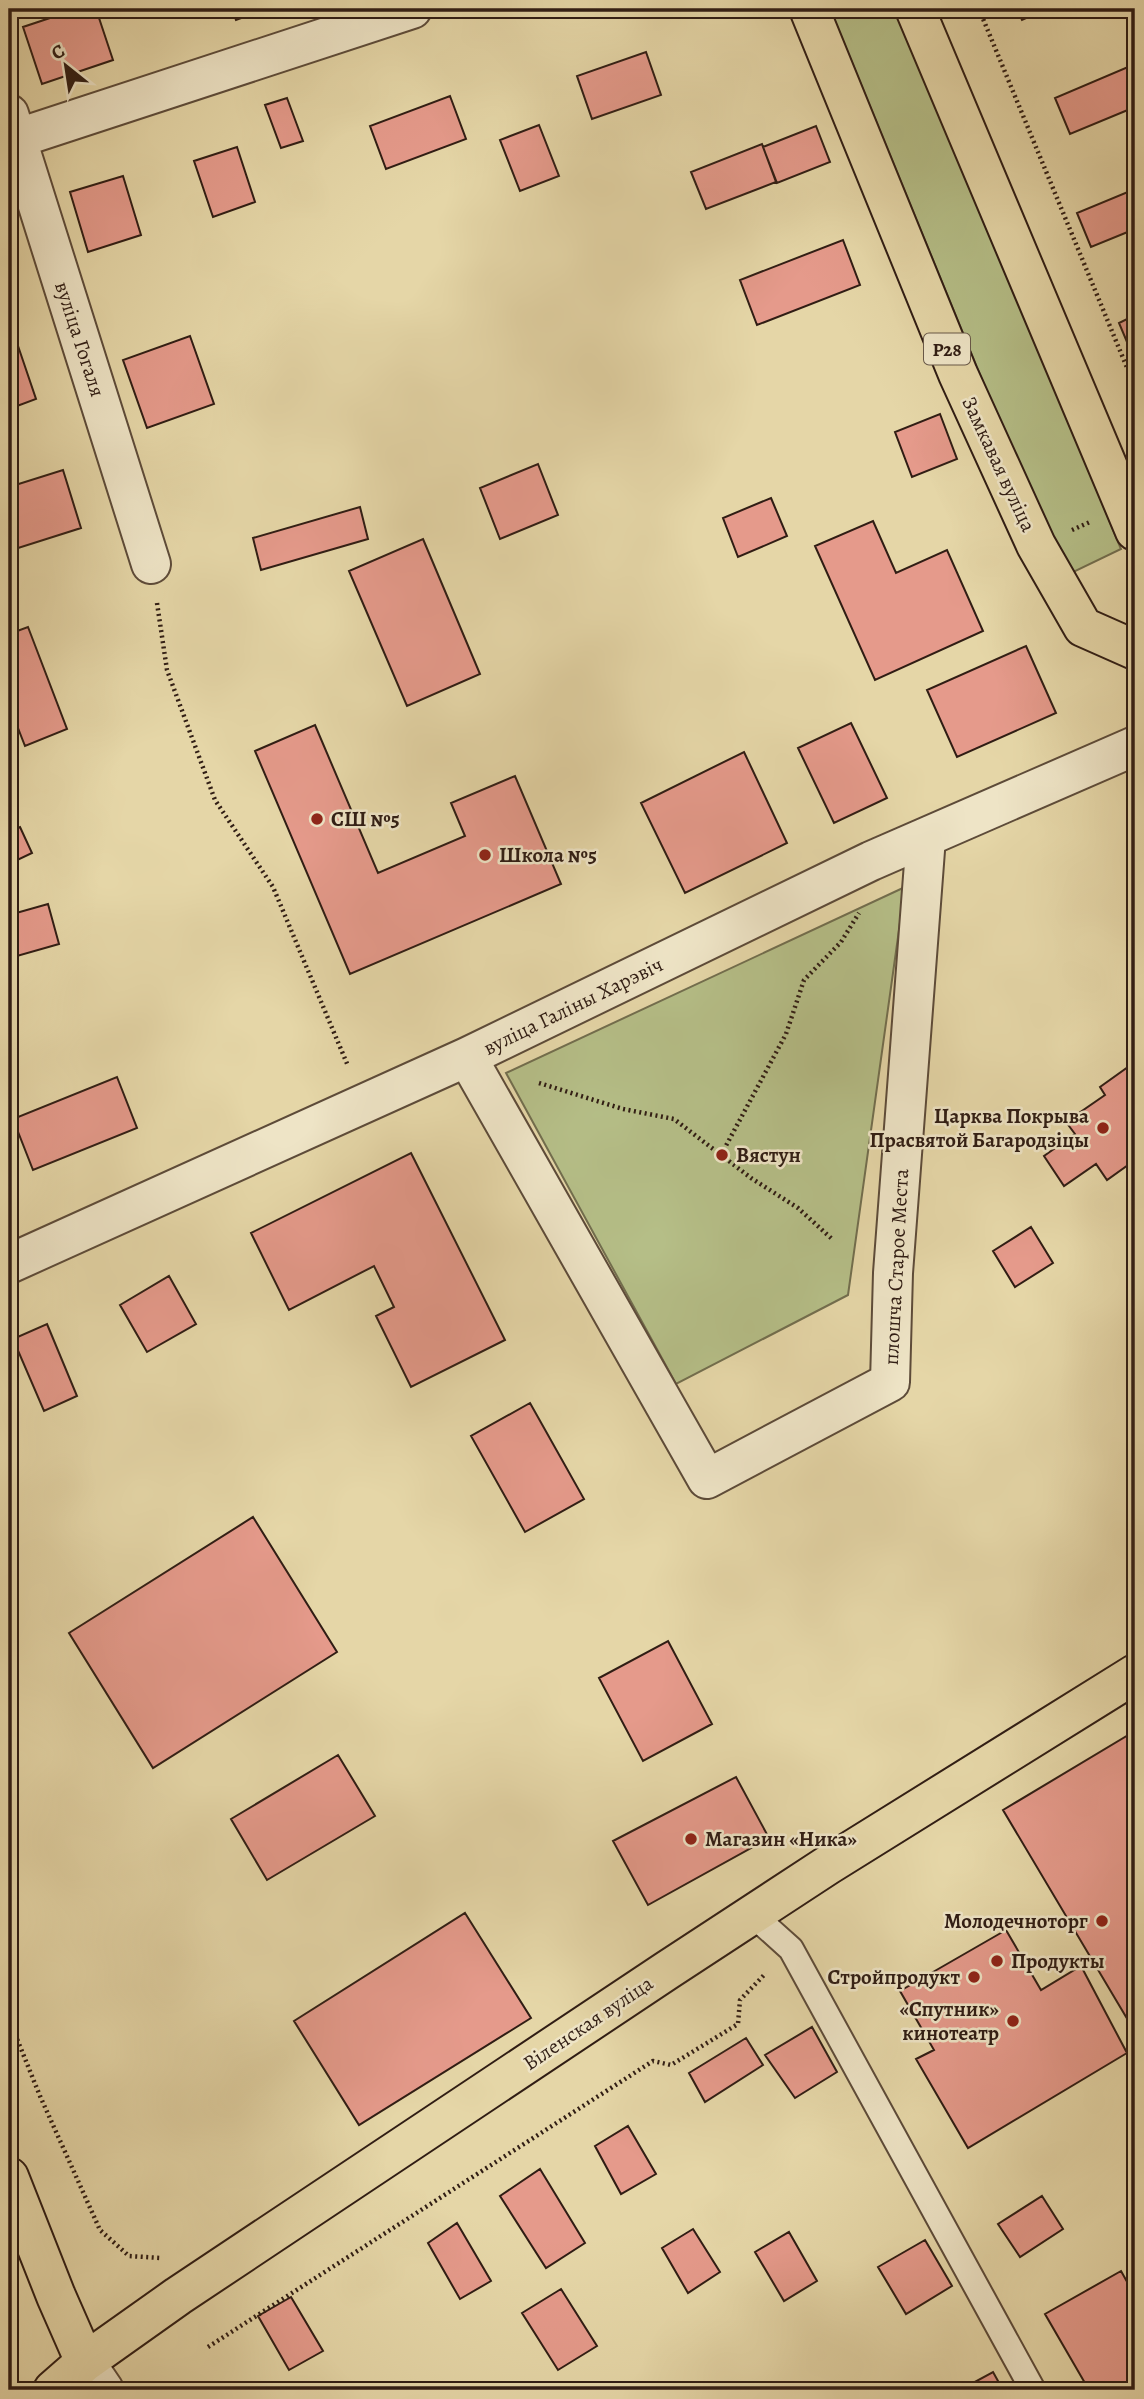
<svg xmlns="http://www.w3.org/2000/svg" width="1144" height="2399" font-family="Alegreya,serif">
  <rect width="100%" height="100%" fill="#e5d6a7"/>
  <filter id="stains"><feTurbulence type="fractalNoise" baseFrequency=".00286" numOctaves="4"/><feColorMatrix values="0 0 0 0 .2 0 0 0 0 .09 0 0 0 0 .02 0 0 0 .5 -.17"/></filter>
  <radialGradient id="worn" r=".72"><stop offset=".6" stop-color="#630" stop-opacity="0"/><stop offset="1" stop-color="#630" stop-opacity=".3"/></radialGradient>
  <path fill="#b5be87" stroke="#726e4e" stroke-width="2" d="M830,9H898L1121,549L1063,577Z
    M905,887L848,1295L676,1384L506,1073Z"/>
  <path fill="#e59a8b" stroke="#301d14" stroke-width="2" d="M77,9H96L113,60L42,84L23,27Z
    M232,9H266L236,20Z
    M1017,9H1046L1022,20Z
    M646,52L661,95L592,119L577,76Z
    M1135,64V107L1070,134L1055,98Z
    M450,96L466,139L386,169L370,126Z
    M287,98L303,141L281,148L265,105Z
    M539,125L559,176L520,191L500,140Z
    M816,126L830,162L777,183L763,147Z
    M762,144L776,182L706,209L691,172Z
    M237,147L255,202L213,217L194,161Z
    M123,176L141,235L88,252L70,192Z
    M1135,189V229L1091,247L1077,213Z
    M843,240L860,285L757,325L740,280Z
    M1135,315V361L1119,323Z
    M190,336L214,404L147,428L123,360Z
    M16,340L36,399L9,409V343Z
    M940,414L957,459L912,477L895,432Z
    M538,464L558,515L500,539L480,488Z
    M63,470L81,528L15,549L9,528V487Z
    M771,498L787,536L738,557L723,518Z
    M360,507L368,539L261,570L253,538Z
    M873,521L896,573L947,550L983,631L875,680L815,546Z
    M423,539L480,674L407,706L349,571Z
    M28,627L67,729L25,746L9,705V634Z
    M1026,646L1056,713L957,757L927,690Z
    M851,723L887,798L834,823L798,748Z
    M315,725L378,873L465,836L451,803L515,776L561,884L350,974L255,751Z
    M744,752L787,843L685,893L641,803Z
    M20,827L32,853L9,864V832Z
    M48,904L59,944L10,958L9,915Z
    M1135,1062V1160L1107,1180L1096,1164L1064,1186L1044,1156L1075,1134L1066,1122L1105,1095L1100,1087Z
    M117,1077L137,1128L33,1170L13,1119Z
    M411,1153L505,1340L411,1387L376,1316L394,1307L374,1266L289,1310L251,1233Z
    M1031,1227L1053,1263L1015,1287L993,1251Z
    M169,1276L196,1324L147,1352L120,1305Z
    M47,1324L77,1396L44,1411L13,1339Z
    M530,1403L584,1499L525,1532L471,1436Z
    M253,1517L337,1652L153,1768L69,1633Z
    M668,1641L712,1724L643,1761L599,1678Z
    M1135,1731V2032L1003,1810Z
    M338,1755L375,1816L267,1880L231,1819Z
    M736,1777L769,1838L648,1905L613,1841Z
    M465,1913L531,2018L359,2125L294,2021Z
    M1006,1930L1041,1990L1081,1966L1127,2053L968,2148L916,2059L934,2050L900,1991Z
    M812,2027L837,2072L795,2098L765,2055Z
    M746,2038L763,2065L705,2102L689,2073Z
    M628,2126L656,2174L621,2194L595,2146Z
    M540,2169L585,2243L546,2268L500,2196Z
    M1042,2196L1063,2229L1020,2257L998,2224Z
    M457,2223L491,2281L460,2299L428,2243Z
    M693,2229L720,2272L688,2293L662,2248Z
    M789,2232L817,2281L784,2301L755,2252Z
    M925,2240L952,2286L906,2314L878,2267Z
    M1121,2271L1135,2296V2390H1089L1045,2314Z
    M561,2289L597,2346L558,2370L522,2313Z
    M291,2297L323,2351L289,2370L258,2316Z
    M993,2372L1003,2390H960Z"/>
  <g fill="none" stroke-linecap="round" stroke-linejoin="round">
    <defs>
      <path id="service" d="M752,1914L791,1949L1033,2390"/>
      <path id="minor" d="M9,114L151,564
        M9,141L412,9
        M467,1057L707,1479L890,1382L893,1273L926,837
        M9,1264L467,1057L871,861L1135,746
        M85,2362L104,2390"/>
      <path id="primary" d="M809,9L958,374L1036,545L1083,627L1135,650
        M915,9L1135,531
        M9,2177L56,2296L85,2362
        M53,2390L85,2362L178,2296L666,1971L828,1865L1135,1674"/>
    </defs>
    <use href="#service" stroke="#5d4b39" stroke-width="28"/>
    <use href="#minor" stroke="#5d4b39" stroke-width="42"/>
    <use href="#primary" stroke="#301d14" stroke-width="42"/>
    <path stroke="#301d14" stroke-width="4.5" stroke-dasharray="2 3.5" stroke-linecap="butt" d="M979,9L1135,387
      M1072,530L1090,522
      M157,603L167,670L215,800L273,887L348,1066
      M539,1083L623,1109L674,1119L751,1178L798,1208L832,1239
      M721,1155L786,1034L804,980L841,942L859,913
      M9,2019L40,2096L100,2230L129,2256L161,2258
      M208,2347L653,2061L671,2065L738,2024L740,2000L766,1973"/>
    <use href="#service" stroke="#eee4c6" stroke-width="24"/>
    <use href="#minor" stroke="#eee4c6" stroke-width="38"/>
    <use href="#primary" stroke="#e5d6a7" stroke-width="38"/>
  </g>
  <g fill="#8f2418" stroke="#eee4c6" stroke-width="2.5">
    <circle cx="317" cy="819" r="7"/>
    <circle cx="485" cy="855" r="7"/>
    <circle cx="1103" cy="1128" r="7"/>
    <circle cx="722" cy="1155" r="7"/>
    <circle cx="691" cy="1839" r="7"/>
    <circle cx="1102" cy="1921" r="7"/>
    <circle cx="997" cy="1961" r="7"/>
    <circle cx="974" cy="1977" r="7"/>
    <circle cx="1013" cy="2021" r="7"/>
  </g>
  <g text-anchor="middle" stroke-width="5" stroke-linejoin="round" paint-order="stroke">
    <rect fill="#eee4c6" stroke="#695949" stroke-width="2" x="924" y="333.5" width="46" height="31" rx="5"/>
    <g font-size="19" font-weight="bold" fill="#301d14">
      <text x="947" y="356">Р28</text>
    </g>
    <g font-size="21" fill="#301d14" stroke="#eee4c6">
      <text transform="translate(80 339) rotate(72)" y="7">вуліца Гогаля</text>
      <text transform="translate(999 464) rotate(65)" y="7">Замкавая вуліца</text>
      <text transform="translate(573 1006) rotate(-26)" y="7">вуліца Галіны Харэвіч</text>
      <text transform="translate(896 1267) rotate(-87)" y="7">плошча Старое Места</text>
      <text transform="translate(588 2023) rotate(-34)" y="7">Віленская вуліца</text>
    </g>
    <g font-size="21" font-weight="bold" fill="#301d14" stroke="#eee4c6" text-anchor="start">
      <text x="331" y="826">СШ №5</text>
      <text x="499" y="862">Школа №5</text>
      <text x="1089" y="1123" text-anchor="end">Царква Покрыва<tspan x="1089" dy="24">Прасвятой Багародзіцы</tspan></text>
      <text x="736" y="1162">Вястун</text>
      <text x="705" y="1846">Магазин «Ника»</text>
      <text x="1088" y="1928" text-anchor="end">Молодечноторг</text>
      <text x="1011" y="1968">Продукты</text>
      <text x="960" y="1984" text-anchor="end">Стройпродукт</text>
      <text x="999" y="2016" text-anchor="end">«Спутник»<tspan x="999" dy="24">кинотеатр</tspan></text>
    </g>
  </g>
  <rect width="1144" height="2399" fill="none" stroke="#e5d6a7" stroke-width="35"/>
  <rect x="10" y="10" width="1123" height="2378" fill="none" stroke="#301d14" stroke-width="3.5"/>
  <rect x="18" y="18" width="1109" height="2364" fill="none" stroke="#301d14" stroke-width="2"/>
  <g transform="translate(66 66) rotate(330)" stroke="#eee4c6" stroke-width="5" paint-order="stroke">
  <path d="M0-5L12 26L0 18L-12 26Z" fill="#301d14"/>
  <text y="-10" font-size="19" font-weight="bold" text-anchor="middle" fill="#301d14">С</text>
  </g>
  <rect width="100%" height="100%" filter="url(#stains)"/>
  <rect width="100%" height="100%" fill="url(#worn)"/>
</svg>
